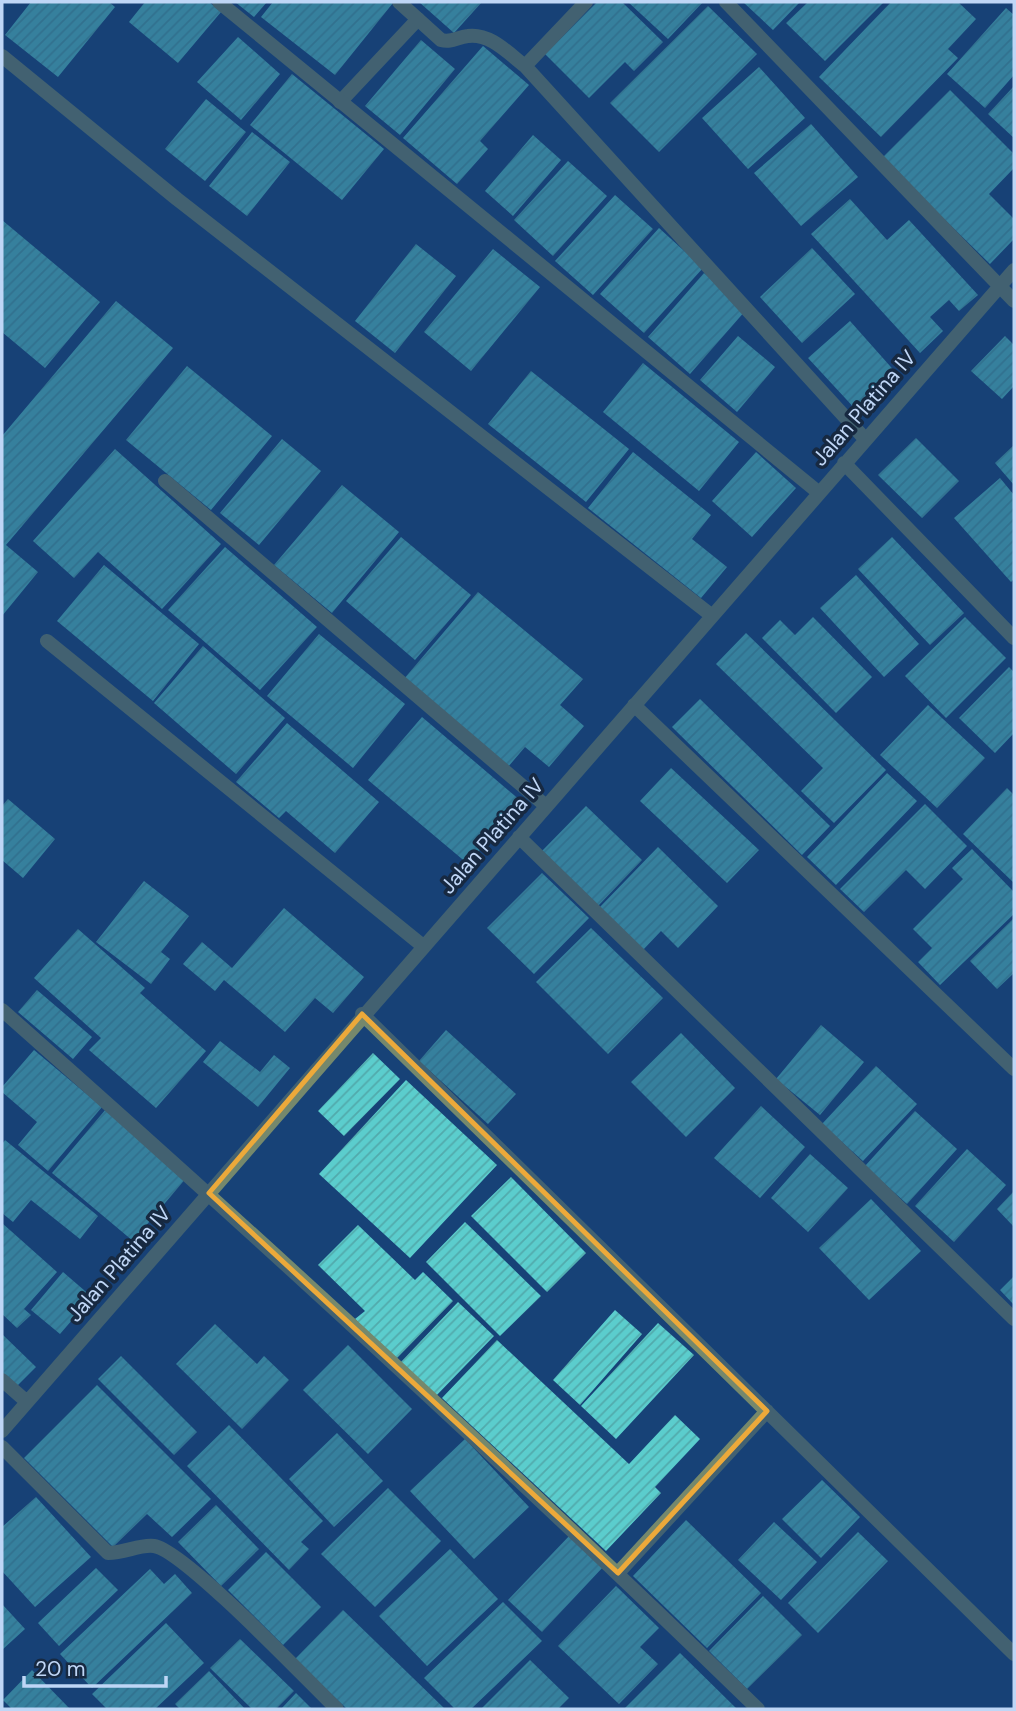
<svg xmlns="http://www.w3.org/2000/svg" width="1016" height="1711" font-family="'DM Sans',sans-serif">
  <defs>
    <pattern id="building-hatch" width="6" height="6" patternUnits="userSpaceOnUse" patternTransform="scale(1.75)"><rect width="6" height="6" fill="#5bcdcd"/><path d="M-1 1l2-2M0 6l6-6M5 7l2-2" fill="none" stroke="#52aaac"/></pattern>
  </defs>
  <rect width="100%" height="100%" fill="#174277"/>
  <path fill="url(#building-hatch)" d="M31,2H109L115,7L58,77L5,35Z
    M145,2H209L221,12L178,63L129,22Z
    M235,2H267L254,17Z
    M273,2H391L393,3L335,75L261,17Z
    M419,2H482L454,33Z
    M597,2H622L663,42L634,71L625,62L589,98L545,54Z
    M628,2H703L668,39Z
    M743,2H800L773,30Z
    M808,2H884L825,61L786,23Z
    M891,2H958L976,19L948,49L958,58L881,137L819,77Z
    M708,6L757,54L659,152L610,103Z
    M1006,8L1014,15V75L985,108L947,74Z
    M238,37L280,74L241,120L197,82Z
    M421,40L455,69L400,135L365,106Z
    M483,46L529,85L480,141L488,149L457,184L403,138Z
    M759,67L805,118L748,169L702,118Z
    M292,74L384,149L342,200L250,125Z
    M1014,86V138L988,114Z
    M950,90L1014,154V168L989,194L1014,219V239L990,264L882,158Z
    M206,99L246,132L205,181L165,149Z
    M811,124L858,177L801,226L754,173Z
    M252,132L290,162L247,216L209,186Z
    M533,135L561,160L513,216L485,191Z
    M568,161L607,196L553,256L514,220Z
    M615,195L653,229L593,295L555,261Z
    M850,199L887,240L909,220L978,295L959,311L949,300L930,317L943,331L920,353L811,234Z
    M2,220L100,302L45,368L2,332Z
    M659,228L703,268L644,333L600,294Z
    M416,244L456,276L395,353L355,321Z
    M812,248L855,294L802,343L760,297Z
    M493,249L540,287L471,371L424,332Z
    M704,273L746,310L690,374L648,337Z
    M116,301L173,348L6,545L38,572L2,616V436Z
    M850,321L898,375L858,412L808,358Z
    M738,336L775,367L737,412L700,380Z
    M1005,336L1014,345V386L1002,399L971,371Z
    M643,363L739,442L699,491L603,412Z
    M187,366L272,436L211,510L126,440Z
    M531,371L629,449L586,502L488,424Z
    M916,438L959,481L922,518L878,475Z
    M282,439L321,471L259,545L220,513Z
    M1014,445V485L995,463Z
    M115,449L221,544L162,609L98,552L74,578L33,541Z
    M633,452L711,515L692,539L727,567L701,598L588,508Z
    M756,452L796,488L752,537L712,501Z
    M1000,478L1014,495V579L1011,582L954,518Z
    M342,485L399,532L332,613L274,565Z
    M401,537L471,595L415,660L346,601Z
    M892,537L964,613L930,645L858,569Z
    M225,547L317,627L260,690L168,610Z
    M104,565L199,644L153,701L57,621Z
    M856,575L919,644L884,677L820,608Z
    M478,592L583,679L560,705L584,726L549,767L525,747L508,767L403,680Z
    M813,617L872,677L836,713L762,638L780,620L795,635Z
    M965,617L1006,658L946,718L905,676Z
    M746,633L886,770L834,823L801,791L823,768L716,664Z
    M319,634L405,704L353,768L267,696Z
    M203,646L285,718L236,774L154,703Z
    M1009,667L1014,672V733L995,753L959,718Z
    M700,699L830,826L802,855L672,727Z
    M928,705L985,758L937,808L880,755Z
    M422,717L521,801L468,864L368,780Z
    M287,723L379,802L335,853L286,811L279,818L236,782Z
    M671,768L759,850L727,883L640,801Z
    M887,773L917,801L836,885L807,857Z
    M1007,788L1014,795V883L963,834Z
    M8,799L55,839L23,878L2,860V806Z
    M925,804L967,846L925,889L906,870L864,912L840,889Z
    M586,806L642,860L598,906L541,852Z
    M658,847L718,906L678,948L661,931L643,950L599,908Z
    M972,849L1014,892V914L940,985L918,962L932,948L913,929L963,879L952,868Z
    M542,873L589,918L534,974L487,928Z
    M144,881L189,916L161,952L170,959L151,984L96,942Z
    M284,908L364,977L333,1013L315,998L285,1032L224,980L215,991L183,964L202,942L232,968Z
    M1014,918V973L997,989L970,961Z
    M591,928L663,998L608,1054L536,982Z
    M78,929L145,988L140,993L206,1051L156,1108L89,1050L101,1038L34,978Z
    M37,990L92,1037L73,1059L18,1012Z
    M821,1025L864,1062L820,1115L776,1079Z
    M446,1030L516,1094L488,1124L419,1061Z
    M681,1033L735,1088L686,1137L631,1082Z
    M220,1041L260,1072L274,1055L290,1068L258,1107L203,1062Z
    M34,1050L102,1107L48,1171L18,1145L37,1122L2,1092V1087Z
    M373,1053L400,1079L344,1136L318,1111Z
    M876,1066L917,1104L863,1161L822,1124Z
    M406,1080L497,1165L410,1258L319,1174Z
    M761,1106L805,1147L760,1198L714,1158Z
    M106,1109L187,1177L133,1241L52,1173Z
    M915,1111L957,1149L907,1204L865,1166Z
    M5,1140L98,1216L80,1239L31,1200L13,1222L2,1213V1144Z
    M967,1149L1006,1185L954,1242L915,1206Z
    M810,1154L848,1188L808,1232L771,1198Z
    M511,1177L586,1253L547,1292L471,1216Z
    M1014,1191V1227L997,1209Z
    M871,1199L921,1251L869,1300L819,1248Z
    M465,1222L541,1296L500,1336L426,1262Z
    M2,1223L57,1272L24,1309L31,1315L17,1328L2,1314Z
    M358,1225L415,1280L423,1272L453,1301L396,1359L355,1319L365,1311L318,1265Z
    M63,1272L92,1297L60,1334L31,1310Z
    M1014,1276V1305L1000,1290Z
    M458,1302L494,1336L435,1397L400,1363Z
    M615,1310L642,1334L580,1405L553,1380Z
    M658,1323L694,1355L616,1439L581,1406Z
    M215,1324L257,1364L264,1356L289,1380L242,1429L176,1364Z
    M2,1334L36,1367L16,1387L2,1373Z
    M497,1340L629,1464L675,1415L700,1439L655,1487L661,1493L606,1551L442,1398Z
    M348,1345L412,1409L368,1454L303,1390Z
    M121,1356L197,1432L174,1455L98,1379Z
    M97,1385L211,1499L172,1537L147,1514L113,1547L24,1458Z
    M229,1425L323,1521L301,1542L309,1549L289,1570L187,1466Z
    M337,1433L383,1481L334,1527L289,1479Z
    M465,1439L529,1507L474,1559L410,1491Z
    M822,1480L860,1517L821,1558L782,1519Z
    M388,1488L441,1541L375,1607L321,1554Z
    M36,1497L91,1557L35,1607L2,1571V1527Z
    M216,1505L259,1549L221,1586L178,1542Z
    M686,1520L761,1593L707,1648L633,1576Z
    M774,1522L817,1562L781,1600L738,1560Z
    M858,1532L888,1561L818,1633L788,1603Z
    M571,1534L604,1566L542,1632L508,1600Z
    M450,1549L498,1599L427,1666L379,1616Z
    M266,1552L321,1607L283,1645L228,1590Z
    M96,1568L118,1590L59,1646L38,1623Z
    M150,1569L164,1584L175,1574L192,1593L92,1688L60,1654Z
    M616,1586L659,1628L640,1647L658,1664L619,1704L558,1646Z
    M763,1596L802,1635L747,1689L709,1651Z
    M503,1602L542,1641L471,1709H455L424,1678Z
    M2,1604L25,1629L2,1650Z
    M343,1610L445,1709H347L295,1659Z
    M166,1623L204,1663L155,1709H107L92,1694Z
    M240,1639L294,1691L276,1709H252L210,1668Z
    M680,1653L737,1709H624Z
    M530,1660L569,1698L558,1709H481Z
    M32,1670L70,1709H12L3,1700Z
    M209,1671L245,1709H180L175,1704Z
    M296,1693L312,1709H281Z"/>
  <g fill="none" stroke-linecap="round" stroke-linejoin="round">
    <path stroke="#75886c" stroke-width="14" d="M340,102L418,19"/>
    <path stroke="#75886c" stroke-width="14" d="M219,2L818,492
      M399,2L441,40C452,43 457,37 468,36C490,33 508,53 525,66L865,439
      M726,2L1014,301
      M2,56L177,199L711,615
      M525,66L586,2
      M844,463L1014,638
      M165,481L546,806
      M47,641L423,946
      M634,705L1014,1069
      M519,837L1014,1319
      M2,1010C259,1237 512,1470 758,1709
      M362,1014L1014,1654
      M2,1380L27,1402
      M2,1431L1014,270
      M2,1447L108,1553C125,1553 140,1544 154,1546C185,1551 308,1681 337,1709
      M618,1573L767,1411"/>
  </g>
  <path d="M0 0H1016V1711H0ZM362,1014L767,1411L618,1573L209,1193Z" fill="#174277" fill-opacity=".55" fill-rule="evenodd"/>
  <path fill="none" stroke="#eca93a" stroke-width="5" stroke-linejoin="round" d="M362,1014L767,1411L618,1573L209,1193Z"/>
  <g text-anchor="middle" stroke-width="7" stroke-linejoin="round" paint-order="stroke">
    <g font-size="21" fill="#bfd6f6" stroke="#172941">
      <text transform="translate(864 408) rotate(-49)" y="7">Jalan Platina IV</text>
      <text transform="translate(492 836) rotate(-49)" y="7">Jalan Platina IV</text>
      <text transform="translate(119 1264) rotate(-49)" y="7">Jalan Platina IV</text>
    </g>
  </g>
  <rect width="1016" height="1711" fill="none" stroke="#bfd6f6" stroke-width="7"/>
  <path d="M24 1676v10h142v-10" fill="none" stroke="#bfd6f6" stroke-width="3.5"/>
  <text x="35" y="1676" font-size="21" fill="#bfd6f6" stroke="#172941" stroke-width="5" paint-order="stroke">20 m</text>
</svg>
